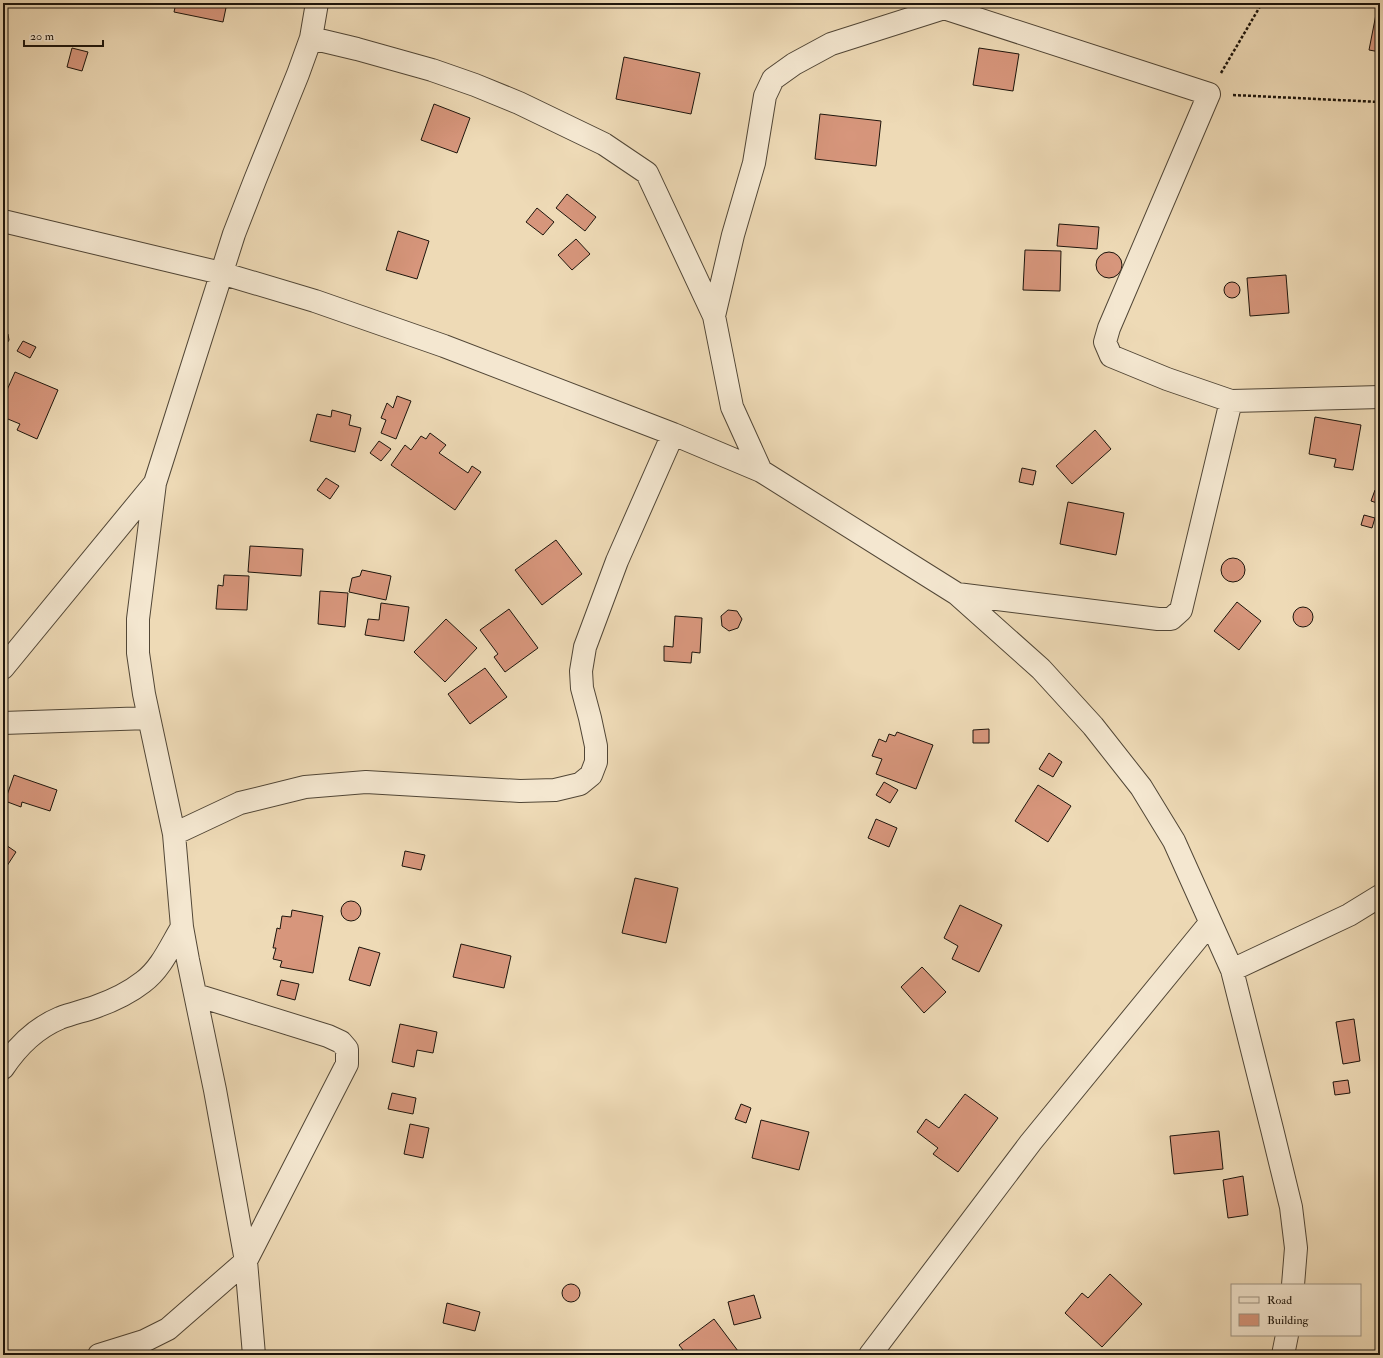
<svg xmlns="http://www.w3.org/2000/svg" width="1383" height="1358" font-family="'IM FELL Double Pica',serif">
  <rect width="100%" height="100%" fill="#eedab6"/>
  <filter id="stains"><feTurbulence type="fractalNoise" baseFrequency=".005" numOctaves="4"/><feColorMatrix values="0 0 0 0 .2 0 0 0 0 .09 0 0 0 0 .02 0 0 0 .5 -.17"/></filter>
  <radialGradient id="worn" r=".72"><stop offset=".6" stop-color="#630" stop-opacity="0"/><stop offset="1" stop-color="#630" stop-opacity=".3"/></radialGradient>
  <path fill="#d7967c" stroke="#1d150c" d="M176,3H227L223,22L174,12Z
    M1378,4L1380,5V52L1369,50Z
    M72,48L88,52L82,71L67,67Z
    M979,48L1019,54L1013,91L973,85Z
    M624,57L700,73L691,114L616,99Z
    M434,104L470,118L457,153L421,140Z
    M820,114L881,121L876,166L815,159Z
    M567,194L596,217L585,231L556,208Z
    M537,208L554,222L543,235L526,222Z
    M1059,224L1099,227L1097,249L1057,246Z
    M398,231L429,241L417,279L386,270Z
    M576,239L590,254L572,270L558,255Z
    M1025,250L1061,251L1060,291L1023,290Z
    M1096 265a13 13 0 1 1 26 0a13 13 0 1 1-26 0Z
    M1286,275L1289,313L1250,316L1247,278Z
    M1224 290a8 8 0 1 1 16 0a8 8 0 1 1-16 0Z
    M3,330L8,334L9,340L6,345L3,347Z
    M23,341L36,347L30,358L17,351Z
    M15,372L58,390L37,439L17,430L20,424L3,417V399Z
    M397,396L411,401L396,439L381,433L386,420L381,418L387,403L393,408Z
    M332,410L351,415L349,425L361,428L355,452L310,441L317,414L331,417Z
    M1315,417L1361,425L1353,470L1334,467L1336,459L1309,454Z
    M1095,430L1111,449L1072,484L1056,466Z
    M430,433L446,445L439,453L468,473L472,466L481,472L455,510L391,465L405,445L411,450L421,436L426,439Z
    M379,441L391,449L381,461L370,453Z
    M1022,468L1036,471L1033,485L1019,482Z
    M326,478L339,486L330,499L317,490Z
    M1375,490L1380,492V504L1371,501Z
    M1068,502L1124,513L1116,555L1060,544Z
    M1364,515L1375,518L1372,528L1361,525Z
    M556,540L582,574L542,605L515,570Z
    M250,546L303,549L301,576L248,572Z
    M1221 570a12 12 0 1 1 24 0a12 12 0 1 1-24 0Z
    M362,570L391,576L386,600L349,592L352,578L360,576Z
    M224,575L249,576L247,610L216,609L218,585L223,586Z
    M320,591L348,593L345,627L318,624Z
    M1237,602L1261,621L1239,650L1214,631Z
    M381,603L409,607L404,641L365,635L368,619L379,620Z
    M1293 617a10 10 0 1 1 20 0a10 10 0 1 1-20 0Z
    M509,609L538,648L505,672L494,657L498,654L480,630Z
    M728,610L737,611L742,619L738,628L729,631L722,626L721,616Z
    M675,616L702,618L700,653L692,652L691,663L664,661V646L673,647Z
    M446,619L477,648L445,682L414,652Z
    M485,668L507,697L470,724L448,694Z
    M989,729V743H973V730Z
    M897,732L933,745L916,789L876,774L882,759L872,756L879,739L886,742L889,734L895,736Z
    M1049,753L1062,762L1053,777L1039,769Z
    M14,775L57,790L50,811L22,802L21,807L5,801Z
    M884,782L898,790L890,803L876,795Z
    M1038,785L1071,806L1048,842L1015,821Z
    M876,819L897,828L889,847L868,838Z
    M3,843L16,852L3,872Z
    M405,851L425,855L421,870L402,866Z
    M635,878L678,888L666,943L622,933Z
    M341 911a10 10 0 1 1 20 0a10 10 0 1 1-20 0Z
    M960,905L1002,925L979,972L952,959L958,946L944,938Z
    M292,910L323,916L313,973L280,967L282,961L273,959L276,948H273L277,928L280,929L282,916L291,917Z
    M461,944L511,956L504,988L453,977Z
    M359,947L380,953L370,986L349,980Z
    M922,967L946,992L924,1013L901,987Z
    M281,980L299,984L295,1000L277,995Z
    M1354,1019L1360,1061L1343,1064L1336,1022Z
    M400,1024L437,1032L433,1053L417,1050L414,1067L392,1062Z
    M1348,1080L1350,1093L1335,1095L1333,1082Z
    M392,1093L416,1098L413,1114L388,1109Z
    M965,1094L998,1118L958,1172L933,1154L938,1148L917,1132L926,1119L939,1128Z
    M741,1104L751,1108L746,1123L735,1119Z
    M761,1120L809,1132L799,1170L752,1158Z
    M410,1124L429,1128L423,1158L404,1154Z
    M1219,1131L1223,1169L1174,1174L1170,1136Z
    M1243,1176L1248,1215L1228,1218L1223,1180Z
    M1110,1274L1142,1304L1102,1347L1065,1313L1082,1293L1088,1298Z
    M562 1293a9 9 0 1 1 18 0a9 9 0 1 1-18 0Z
    M754,1295L761,1318L734,1325L728,1302Z
    M447,1303L480,1312L475,1331L443,1323Z
    M714,1319L741,1355H687L679,1345Z"/>
  <g fill="none" stroke-linecap="round" stroke-linejoin="round">
    <defs>
      <path id="minor" d="M947,3L944,8L1209,94L1109,328L1105,342L1111,356L1167,379L1231,401L1181,610L1171,619H1158L957,594
        M311,38L357,49L432,70L475,85L519,103L604,144L647,173L714,316
        M3,221L221,273L315,301L444,346L673,434L761,471L957,594L1041,669L1093,726L1141,787L1174,841L1232,970L1272,1129L1291,1207L1296,1248L1293,1285
        M1231,401L1380,397
        M761,471L732,407L714,316L733,235L754,163L765,96L773,79L794,64L831,44L944,8
        M3,668L155,483
        M3,723L149,718
        M174,834L240,803L305,787L366,782L520,791L555,790L580,784L591,775L596,762V746L590,718L582,688L581,671L585,647L617,561L673,434
        M1232,970L1349,915L1380,896
        M3,1068C17,1047 36,1028 60,1018C71,1014 83,1011 95,1007C112,1001 129,993 143,982C161,969 171,945 182,927
        M99,1355L144,1341L168,1329L246,1261L347,1064V1049L341,1042L328,1036L196,995
        M254,1355L246,1261L215,1090L188,960L182,927L174,834L144,694L138,653V619L155,483L234,234L255,180L298,74L311,38L317,3
        M870,1355L1031,1142L1210,923
        M1283,1355L1287,1335"/>
    </defs>
    <use href="#minor" stroke="#514636" stroke-width="24"/>
    <path stroke="#1d150c" stroke-width="2.5" stroke-dasharray="3 2" stroke-linecap="butt" d="M1221,73L1262,3
      M1233,95L1380,102"/>
    <use href="#minor" stroke="#f4e7d0" stroke-width="22"/>
  </g>
  <rect width="1383" height="1358" fill="none" stroke="#eedab6" stroke-width="16"/>
  <rect x="4" y="4" width="1375" height="1350" fill="none" stroke="#1d150c" stroke-width="2"/>
  <rect x="8" y="8" width="1367" height="1342" fill="none" stroke="#1d150c"/>
  <rect x="1231" y="1284" width="130" height="52" fill="#f4e7d0" stroke="#9e9382"/>
  <rect x="1239" y="1297" width="20" height="6" fill="#f4e7d0" stroke="#9e9382"/>
  <text x="1267" y="1304" font-size="12" fill="#1d150c">Road</text>
  <rect x="1239" y="1314" width="20" height="12" fill="#d7967c" stroke="#9e9382"/>
  <text x="1267" y="1324" font-size="12" fill="#1d150c">Building</text>
  <path d="M24 40v6h79v-6" fill="none" stroke="#1d150c" stroke-width="2"/>
  <text x="30" y="40" font-size="12" fill="#1d150c" stroke="#f4e7d0" stroke-width="3" paint-order="stroke">20 m</text>
  <rect width="100%" height="100%" filter="url(#stains)"/>
  <rect width="100%" height="100%" fill="url(#worn)"/>
</svg>
